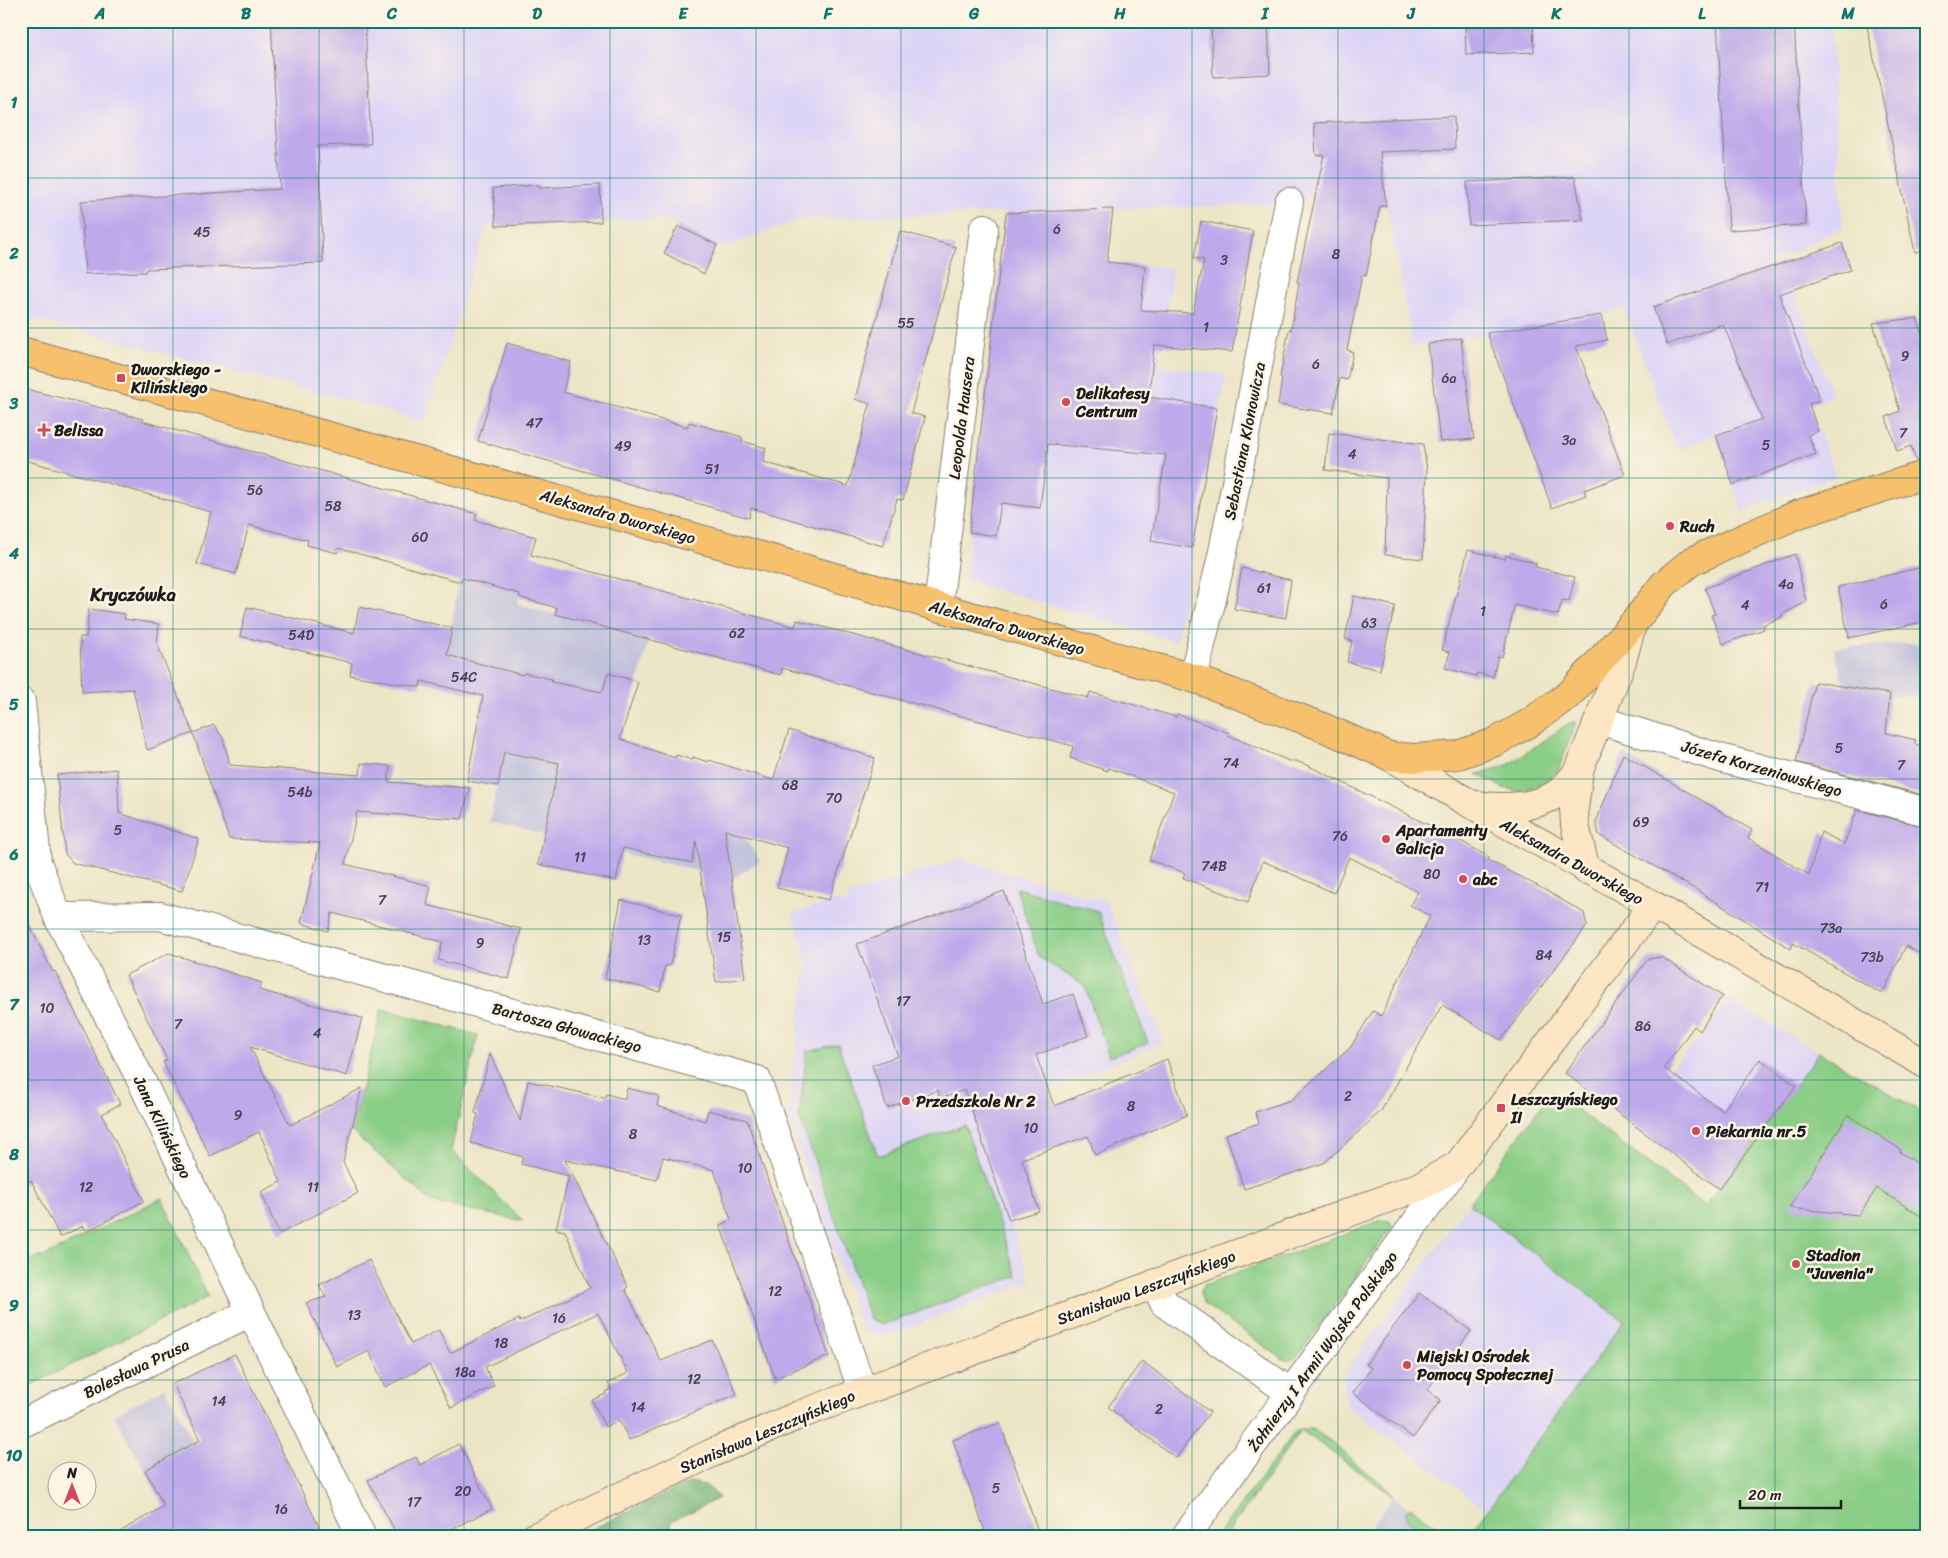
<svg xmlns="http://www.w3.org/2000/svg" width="1948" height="1558" font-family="Sriracha,sans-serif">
  <rect width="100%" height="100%" fill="#fcf5e5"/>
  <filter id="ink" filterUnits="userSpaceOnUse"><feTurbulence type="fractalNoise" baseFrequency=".02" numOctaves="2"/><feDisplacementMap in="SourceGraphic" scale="10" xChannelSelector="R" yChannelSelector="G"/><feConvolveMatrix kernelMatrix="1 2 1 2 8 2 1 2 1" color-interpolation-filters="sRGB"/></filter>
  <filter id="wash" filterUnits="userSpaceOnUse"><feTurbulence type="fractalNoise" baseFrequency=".0096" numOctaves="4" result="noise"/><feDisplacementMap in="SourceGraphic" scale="20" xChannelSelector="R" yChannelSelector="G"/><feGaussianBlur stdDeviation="1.12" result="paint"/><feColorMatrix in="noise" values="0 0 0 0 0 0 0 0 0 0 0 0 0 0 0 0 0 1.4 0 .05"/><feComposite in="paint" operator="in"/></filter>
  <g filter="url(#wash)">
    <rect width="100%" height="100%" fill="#ece5c6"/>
    <path fill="#ddd5f6" d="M21,21H1831L1843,227L1761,267L1782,261L1833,396L1809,405L1836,476L1742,511L1716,435L1677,451L1624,307L1602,315L1413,346L1385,196L1315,199L1270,204L802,219L725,247L717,245L666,219L486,227L425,422L371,406L21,316Z
      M1107,262L1172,268L1168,311L1164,314L1159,365L1226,375L1176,642L965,580L997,290L1041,294Z
      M960,859L1107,902L1163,1042L1048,1091L975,1120L1031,1282L882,1338L861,1329L787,1116L807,961L793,914L833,901L847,904L849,895Z
      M1727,999L1819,1052L1796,1086L1719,1189L1633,1127L1641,1115L1643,1104L1670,1068L1706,1033Z
      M1469,1204L1624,1321L1487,1510L1347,1406L1342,1377Z"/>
    <path fill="#c2c1dc" d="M459,578L520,594L517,604L649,639L637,686L609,746L726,765L717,795L760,861L732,879L490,822L517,673L447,655Z
      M1911,643L1927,644V723L1921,697L1890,694L1844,687L1834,648Z
      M165,1388L217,1484L168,1512L114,1415Z
      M1393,1496L1408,1508L1406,1511L1427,1537H1364Z"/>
    <path fill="#89cd86" stroke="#527451" d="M1571,722H1576L1558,771L1538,786L1518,791L1504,788L1477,774L1508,765Z
      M1016,888L1098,911L1148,1043L1109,1057L1085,986L1039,957Z
      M382,1009L478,1035L451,1150L523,1221L432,1202L351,1131Z
      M838,1044L878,1156L965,1125L1017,1276L882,1325L870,1320L799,1116L807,1051Z
      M1819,1052L1927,1115V1537H1468L1624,1321L1469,1204L1552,1091L1705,1206L1739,1164Z
      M162,1198L208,1297L21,1390V1265L40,1256L41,1258Z
      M1382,1220L1390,1221L1392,1227L1297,1357L1288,1361L1283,1359L1204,1304L1200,1294L1204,1285Z
      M1301,1429H1312L1333,1443L1366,1472L1383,1484L1393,1496L1301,1430L1225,1537H1216L1296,1431Z
      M1408,1508H1412L1452,1537H1427L1408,1520L1406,1511Z"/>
    <path fill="#6eb073" stroke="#456648" d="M692,1482C705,1485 711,1487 719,1498L670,1522L674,1531L662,1537H576L680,1486Z"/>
    <g id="blocks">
      <path fill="#bea9ea" d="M271,21H365L371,144L318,146L323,263L146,269L145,272L85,274L81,201L280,189Z
        M1211,21H1268L1270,74L1213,77Z
        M1465,21H1533L1534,52L1466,55Z
        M1717,21H1794L1806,225L1729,230Z
        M1866,21H1920L1927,54V250L1915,252Z
        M1454,116L1455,149L1380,152L1386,206H1380L1366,276L1362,275L1347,350L1353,352L1347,380L1340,378L1333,413L1278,405L1282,378L1280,377L1289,329L1291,330L1299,283L1297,282L1324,155H1316L1314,123Z
        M1575,177L1583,220L1469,225L1467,182Z
        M539,185V188L600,185L601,222L496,226L493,188Z
        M1113,209L1107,262L1145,266L1141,310L1193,313L1204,260L1194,258L1201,221L1253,231L1232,352L1154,345L1149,397L1217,408L1192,548L1151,541L1166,455L1048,444L1040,508L1001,503L996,536L969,532L1006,213Z
        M678,226L717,245L704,274L664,253Z
        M900,231L956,247L911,413L925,417L903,500L897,499L883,546L751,508L749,518L478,441L507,343L571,362L563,392L687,427L689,422L729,433L742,437V441L766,448L763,462L848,486L870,404L855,399Z
        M1842,243L1851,270L1779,294L1820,400L1809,404L1818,431L1808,435L1816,454L1733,485L1716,435L1762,419L1723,324L1667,345L1653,307Z
        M1602,315L1607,340L1576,346L1625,475L1584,490L1586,495L1552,508L1487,333Z
        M1917,318L1927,346V459L1916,461L1911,446L1897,451L1886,417L1900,411L1873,323Z
        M1461,338L1474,439L1440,442L1428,344Z
        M21,388L82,403L143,419L142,421L477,514L475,520L536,537L531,555L795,627L797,620L1088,698L1090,692L1176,717L1177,714L1229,733L1228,735L1289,761H1296L1311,767L1459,840L1489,857L1488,860L1545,890L1584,913L1587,926L1501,1040L1442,1005L1381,1111L1324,1163L1244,1189L1226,1134L1259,1123L1255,1112L1291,1100L1350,1048L1373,1011L1381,1016L1430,916L1410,905L1418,892L1349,857L1334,893L1263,861L1248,902L1183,878L1185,873L1149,860L1174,792L1109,768L1108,771L1070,758L1073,746L782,668L781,675L555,614L557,608L519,597L520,594L462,578L461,582L338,548L337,553L307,545L308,540L249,525L236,574L197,564L211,512L21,459Z
        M1329,433L1423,444L1427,470L1423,559L1385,555L1387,478L1325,470Z
        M1468,550L1505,559L1506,555L1536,563V567L1575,577L1569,601L1562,600L1558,615L1515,605L1502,657L1498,656L1493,677L1477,673L1476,676L1445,668L1450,652L1442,650Z
        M1795,554L1806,602L1781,615L1782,617L1763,625L1764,629L1723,644L1711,615L1715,614L1705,588Z
        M1927,566V621L1849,638L1838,587Z
        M1242,568L1291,580L1286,618L1234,609Z
        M1354,596L1395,606L1380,670L1347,662L1352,641L1345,639Z
        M247,607L354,633L359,607L452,628L447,655L523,675L524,673L552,679L551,682L602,692L608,673L638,682L620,739L675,758L676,755L692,760L693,757L708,762L709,760L773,780L789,730L875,758L829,900L777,888L788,848L725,830L745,978L716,982L696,841L692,863L623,848L616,881L538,864L559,763L504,752L498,786L467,781L483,696L421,681L420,687L350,675L352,663L240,636Z
        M89,609L125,614L124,619L159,624L157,644L193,733L147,750L133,689L82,692L80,637H86Z
        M1815,682L1890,694L1886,733L1916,740L1914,744L1927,747V796L1796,762Z
        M214,725L223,738L230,765L360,775L361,763L390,766L388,782L470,788L462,819L357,812L345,864L431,886L427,905L521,929L509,979L438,960L443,942L332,913L328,931L301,923L320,843L229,839L193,733Z
        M1623,754L1752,830L1748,838L1809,875L1821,832L1844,844L1857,810L1927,827V958L1906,946L1882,994L1793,943L1791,949L1695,889L1599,835L1596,822Z
        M117,769L119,813L199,839L182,891L73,863L65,854L57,775Z
        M1004,891L1043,1004L1073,994L1088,1036L1036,1055L1054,1106L1167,1059L1187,1115L1095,1155L1088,1136L1022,1159L1039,1211L1009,1220L965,1090L940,1099L938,1090L887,1108L872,1065L898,1056L857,944Z
        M621,900L681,915L670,966H665L660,992L605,978Z
        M21,909L53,972L55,971L120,1104L102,1114L144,1201L86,1232L83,1226L60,1237L31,1180L21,1185Z
        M169,953L262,983L259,990L362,1018L347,1076L250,1047L290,1125L362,1088L343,1162L358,1193L279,1234L261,1192L281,1182L259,1132L210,1156L163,1062L167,1060L126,975Z
        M1661,957L1722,996L1700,1031L1694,1026L1664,1068L1723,1111L1760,1059L1796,1086L1719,1189L1565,1073L1648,959Z
        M490,1054L520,1121L528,1081L605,1098L606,1094L625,1099L627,1088L659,1096L657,1106L705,1121L708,1110L747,1120L829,1356L775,1378L720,1225L731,1220L714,1170L663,1157L657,1180L565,1160L628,1287L625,1289L661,1361L712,1340L737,1394L629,1440L619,1420L605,1427L592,1400L606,1394L605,1392L611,1389L608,1383L628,1373L598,1313L485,1367L494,1386L451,1408L429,1365L385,1387L369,1351L337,1367L306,1303L326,1297L319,1285L369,1260L411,1344L439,1330L450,1353L519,1319L520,1322L590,1288L565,1231L556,1229L569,1176L521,1164L523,1157L471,1143L478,1114L475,1113Z
        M1848,1115L1901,1150L1900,1152L1927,1170V1220L1877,1188L1859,1215L1789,1208Z
        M1419,1293L1471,1331L1427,1390L1441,1400L1413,1438L1353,1393L1371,1368L1366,1364Z
        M235,1354L324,1537H111L164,1506L145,1470L200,1440L173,1384Z
        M1142,1361L1210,1412L1176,1458L1108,1407Z
        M1000,1423L1040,1537H987L953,1440Z
        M459,1444L492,1509L435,1537H398L368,1480L416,1457L420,1465Z"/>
    </g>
  </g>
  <g filter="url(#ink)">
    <use href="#blocks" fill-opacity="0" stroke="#848071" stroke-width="1"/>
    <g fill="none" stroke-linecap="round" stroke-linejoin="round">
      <defs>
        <path id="street" d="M938,607L984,228
          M1193,678L1223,552L1289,202
          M21,702L37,862L58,917L142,1082L251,1312L362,1537
          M1599,720L1720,758L1927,812
          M58,917L160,916L757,1080L862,1390
          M1156,1283L1164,1303L1291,1393
          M21,1424L251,1312
          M1185,1537L1458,1165"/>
        <path id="secondary" d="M1389,756L1469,803L1653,905L1927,1065
          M1478,805C1504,809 1536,808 1558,793C1566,788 1573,777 1579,770
          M1586,870L1575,825L1574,809L1579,770L1622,661L1632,625
          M535,1537L712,1453L799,1415L1421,1186L1458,1165L1653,905"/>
        <path id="primary" d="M21,351L744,551L938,607L1193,678L1318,725L1389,756L1415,758L1458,755L1495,742L1529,723L1570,694L1632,625L1664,584L1692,561L1796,515L1927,474"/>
      </defs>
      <use href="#street" stroke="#848071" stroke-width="30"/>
      <use href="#secondary" stroke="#848071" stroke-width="30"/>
      <use href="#primary" stroke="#848071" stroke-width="30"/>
      <use href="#street" stroke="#fff" stroke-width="28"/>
      <use href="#secondary" stroke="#fce6c4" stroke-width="28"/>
      <use href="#primary" stroke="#f7c06c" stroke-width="28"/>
    </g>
  </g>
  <path fill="none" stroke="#0f766e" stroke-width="1" stroke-opacity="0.55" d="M173,21V1537M319,21V1537M464,21V1537M610,21V1537M756,21V1537M901,21V1537M1047,21V1537M1192,21V1537M1338,21V1537M1484,21V1537M1629,21V1537M1775,21V1537M21,178H1927M21,328H1927M21,478H1927M21,629H1927M21,779H1927M21,929H1927M21,1080H1927M21,1230H1927M21,1380H1927"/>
  <g fill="#d1495b" stroke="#fcf5e5" stroke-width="2">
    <rect x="116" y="373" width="10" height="10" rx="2.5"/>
    <circle cx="1066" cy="402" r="5"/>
    <path d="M41.5 422.5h5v5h5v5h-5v5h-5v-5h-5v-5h5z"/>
    <circle cx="1670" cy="526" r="5"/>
    <circle cx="1386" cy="839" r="5"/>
    <circle cx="1463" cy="879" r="5"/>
    <circle cx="906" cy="1101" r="5"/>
    <rect x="1496" y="1103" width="10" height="10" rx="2.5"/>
    <circle cx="1696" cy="1131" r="5"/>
    <circle cx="1796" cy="1264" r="5"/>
    <circle cx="1407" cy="1365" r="5"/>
  </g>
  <g text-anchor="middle" stroke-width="5" stroke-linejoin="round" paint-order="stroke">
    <g font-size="14" fill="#443f50">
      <text x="1057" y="234">6</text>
      <text x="202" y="237">45</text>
      <text x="1336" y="259">8</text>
      <text x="1224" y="265">3</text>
      <text x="906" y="328">55</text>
      <text x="1206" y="332">1</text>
      <text x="1905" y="361">9</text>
      <text x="1316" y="369">6</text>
      <text x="1449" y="383">6a</text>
      <text x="534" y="428">47</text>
      <text x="1903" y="438">7</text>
      <text x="1569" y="445">3a</text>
      <text x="1766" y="450">5</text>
      <text x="623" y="451">49</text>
      <text x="1352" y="459">4</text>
      <text x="712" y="474">51</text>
      <text x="255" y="495">56</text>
      <text x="333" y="511">58</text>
      <text x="420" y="542">60</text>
      <text x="1786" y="589">4a</text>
      <text x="1264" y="593">61</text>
      <text x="1884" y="609">6</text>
      <text x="1745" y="610">4</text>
      <text x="1483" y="616">1</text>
      <text x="1369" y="628">63</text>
      <text x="737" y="638">62</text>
      <text x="301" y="640">54D</text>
      <text x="464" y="682">54C</text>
      <text x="1839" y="753">5</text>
      <text x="1231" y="768">74</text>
      <text x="1901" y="770">7</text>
      <text x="790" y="790">68</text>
      <text x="300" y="797">54b</text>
      <text x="834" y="803">70</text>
      <text x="1641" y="827">69</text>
      <text x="118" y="835">5</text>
      <text x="1340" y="841">76</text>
      <text x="580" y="862">11</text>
      <text x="1214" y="871">74B</text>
      <text x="1432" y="879">80</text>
      <text x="1762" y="892">71</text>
      <text x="382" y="905">7</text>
      <text x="1831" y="933">73a</text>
      <text x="724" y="942">15</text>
      <text x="644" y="945">13</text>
      <text x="480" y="948">9</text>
      <text x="1544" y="960">84</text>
      <text x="1872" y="962">73b</text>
      <text x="903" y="1006">17</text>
      <text x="47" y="1013">10</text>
      <text x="178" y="1029">7</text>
      <text x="1643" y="1031">86</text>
      <text x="317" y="1038">4</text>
      <text x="1348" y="1101">2</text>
      <text x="1131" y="1111">8</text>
      <text x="238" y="1120">9</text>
      <text x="1031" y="1133">10</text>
      <text x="633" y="1139">8</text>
      <text x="745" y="1173">10</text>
      <text x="86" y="1192">12</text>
      <text x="313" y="1192">11</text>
      <text x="775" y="1296">12</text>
      <text x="354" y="1320">13</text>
      <text x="559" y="1323">16</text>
      <text x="501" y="1348">18</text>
      <text x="465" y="1377">18a</text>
      <text x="694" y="1384">12</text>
      <text x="219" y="1406">14</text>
      <text x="638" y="1412">14</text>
      <text x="1159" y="1414">2</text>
      <text x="996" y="1493">5</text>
      <text x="463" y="1496">20</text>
      <text x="414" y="1507">17</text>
      <text x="281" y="1514">16</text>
    </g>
    <g font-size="16" font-weight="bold" fill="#1c1c1c" stroke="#fcf5e5" text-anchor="start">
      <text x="131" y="375">Dworskiego -<tspan x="131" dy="18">Kilińskiego</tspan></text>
      <text x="1076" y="399">Delikatesy<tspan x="1076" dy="18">Centrum</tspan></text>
      <text x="54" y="436">Belissa</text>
      <text x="1680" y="532">Ruch</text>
      <text x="1396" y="836">Apartamenty<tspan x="1396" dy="18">Galicja</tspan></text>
      <text x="1473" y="885">abc</text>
      <text x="1511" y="1105">Leszczyńskiego<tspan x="1511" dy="18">II</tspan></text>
      <text x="916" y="1107">Przedszkole Nr 2</text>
      <text x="1706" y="1137">Piekarnia nr.5</text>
      <text x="1806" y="1261">Stadion<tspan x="1806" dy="18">"Juvenia"</tspan></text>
      <text x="1417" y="1362">Miejski Ośrodek<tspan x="1417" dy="18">Pomocy Społecznej</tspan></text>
    </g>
    <g font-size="16" fill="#1c1c1c" stroke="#fcf5e5">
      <text transform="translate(961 418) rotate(-83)" y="6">Leopolda Hausera</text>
      <text transform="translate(1244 441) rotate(-79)" y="6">Sebastiana Klonowicza</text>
      <text transform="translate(618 516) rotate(16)" y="6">Aleksandra Dworskiego</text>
      <text transform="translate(1007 627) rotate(16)" y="6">Aleksandra Dworskiego</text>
      <text transform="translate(1762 768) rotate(16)" y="6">Józefa Korzeniowskiego</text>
      <text transform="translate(1572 861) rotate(29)" y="6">Aleksandra Dworskiego</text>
      <text transform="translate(567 1027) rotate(15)" y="6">Bartosza Głowackiego</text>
      <text transform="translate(163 1127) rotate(64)" y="6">Jana Kilińskiego</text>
      <text transform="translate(1146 1287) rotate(-20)" y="6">Stanisława Leszczyńskiego</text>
      <text transform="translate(1322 1351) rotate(-54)" y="6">Żołnierzy I Armii Wojska Polskiego</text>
      <text transform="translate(136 1368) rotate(-26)" y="6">Bolesława Prusa</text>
      <text transform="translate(767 1431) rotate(-23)" y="6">Stanisława Leszczyńskiego</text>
    </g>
    <g font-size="18" font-weight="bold" fill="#1c1c1c" stroke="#fcf5e5">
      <text x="133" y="601">Kryczówka</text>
    </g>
  </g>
  <rect width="1948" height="1558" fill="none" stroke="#fcf5e5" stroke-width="55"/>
  <g transform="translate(72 1486)"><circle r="24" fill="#fcf5e5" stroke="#a29e95"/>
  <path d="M0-4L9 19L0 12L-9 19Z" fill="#d1495b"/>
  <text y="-8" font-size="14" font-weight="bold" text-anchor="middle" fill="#1c1c1c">N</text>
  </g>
  <path d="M1740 1500v8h101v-8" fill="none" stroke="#1c1c1c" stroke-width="2.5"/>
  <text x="1748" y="1500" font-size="15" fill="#1c1c1c" stroke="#fcf5e5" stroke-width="4" paint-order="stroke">20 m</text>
  <rect x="28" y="28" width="1892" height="1502" fill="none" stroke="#0f766e" stroke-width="2"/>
  <g font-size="16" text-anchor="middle" font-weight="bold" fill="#0f766e">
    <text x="100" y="19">A</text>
    <text x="246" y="19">B</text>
    <text x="392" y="19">C</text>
    <text x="537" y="19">D</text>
    <text x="683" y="19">E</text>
    <text x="828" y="19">F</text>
    <text x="974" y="19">G</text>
    <text x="1120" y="19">H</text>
    <text x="1265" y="19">I</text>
    <text x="1411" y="19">J</text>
    <text x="1556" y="19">K</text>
    <text x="1702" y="19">L</text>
    <text x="1848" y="19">M</text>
    <text x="14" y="108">1</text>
    <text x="14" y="259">2</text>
    <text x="14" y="409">3</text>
    <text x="14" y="559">4</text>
    <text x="14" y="710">5</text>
    <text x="14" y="860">6</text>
    <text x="14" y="1010">7</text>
    <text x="14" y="1160">8</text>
    <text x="14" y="1311">9</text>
    <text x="14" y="1461">10</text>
  </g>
</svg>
